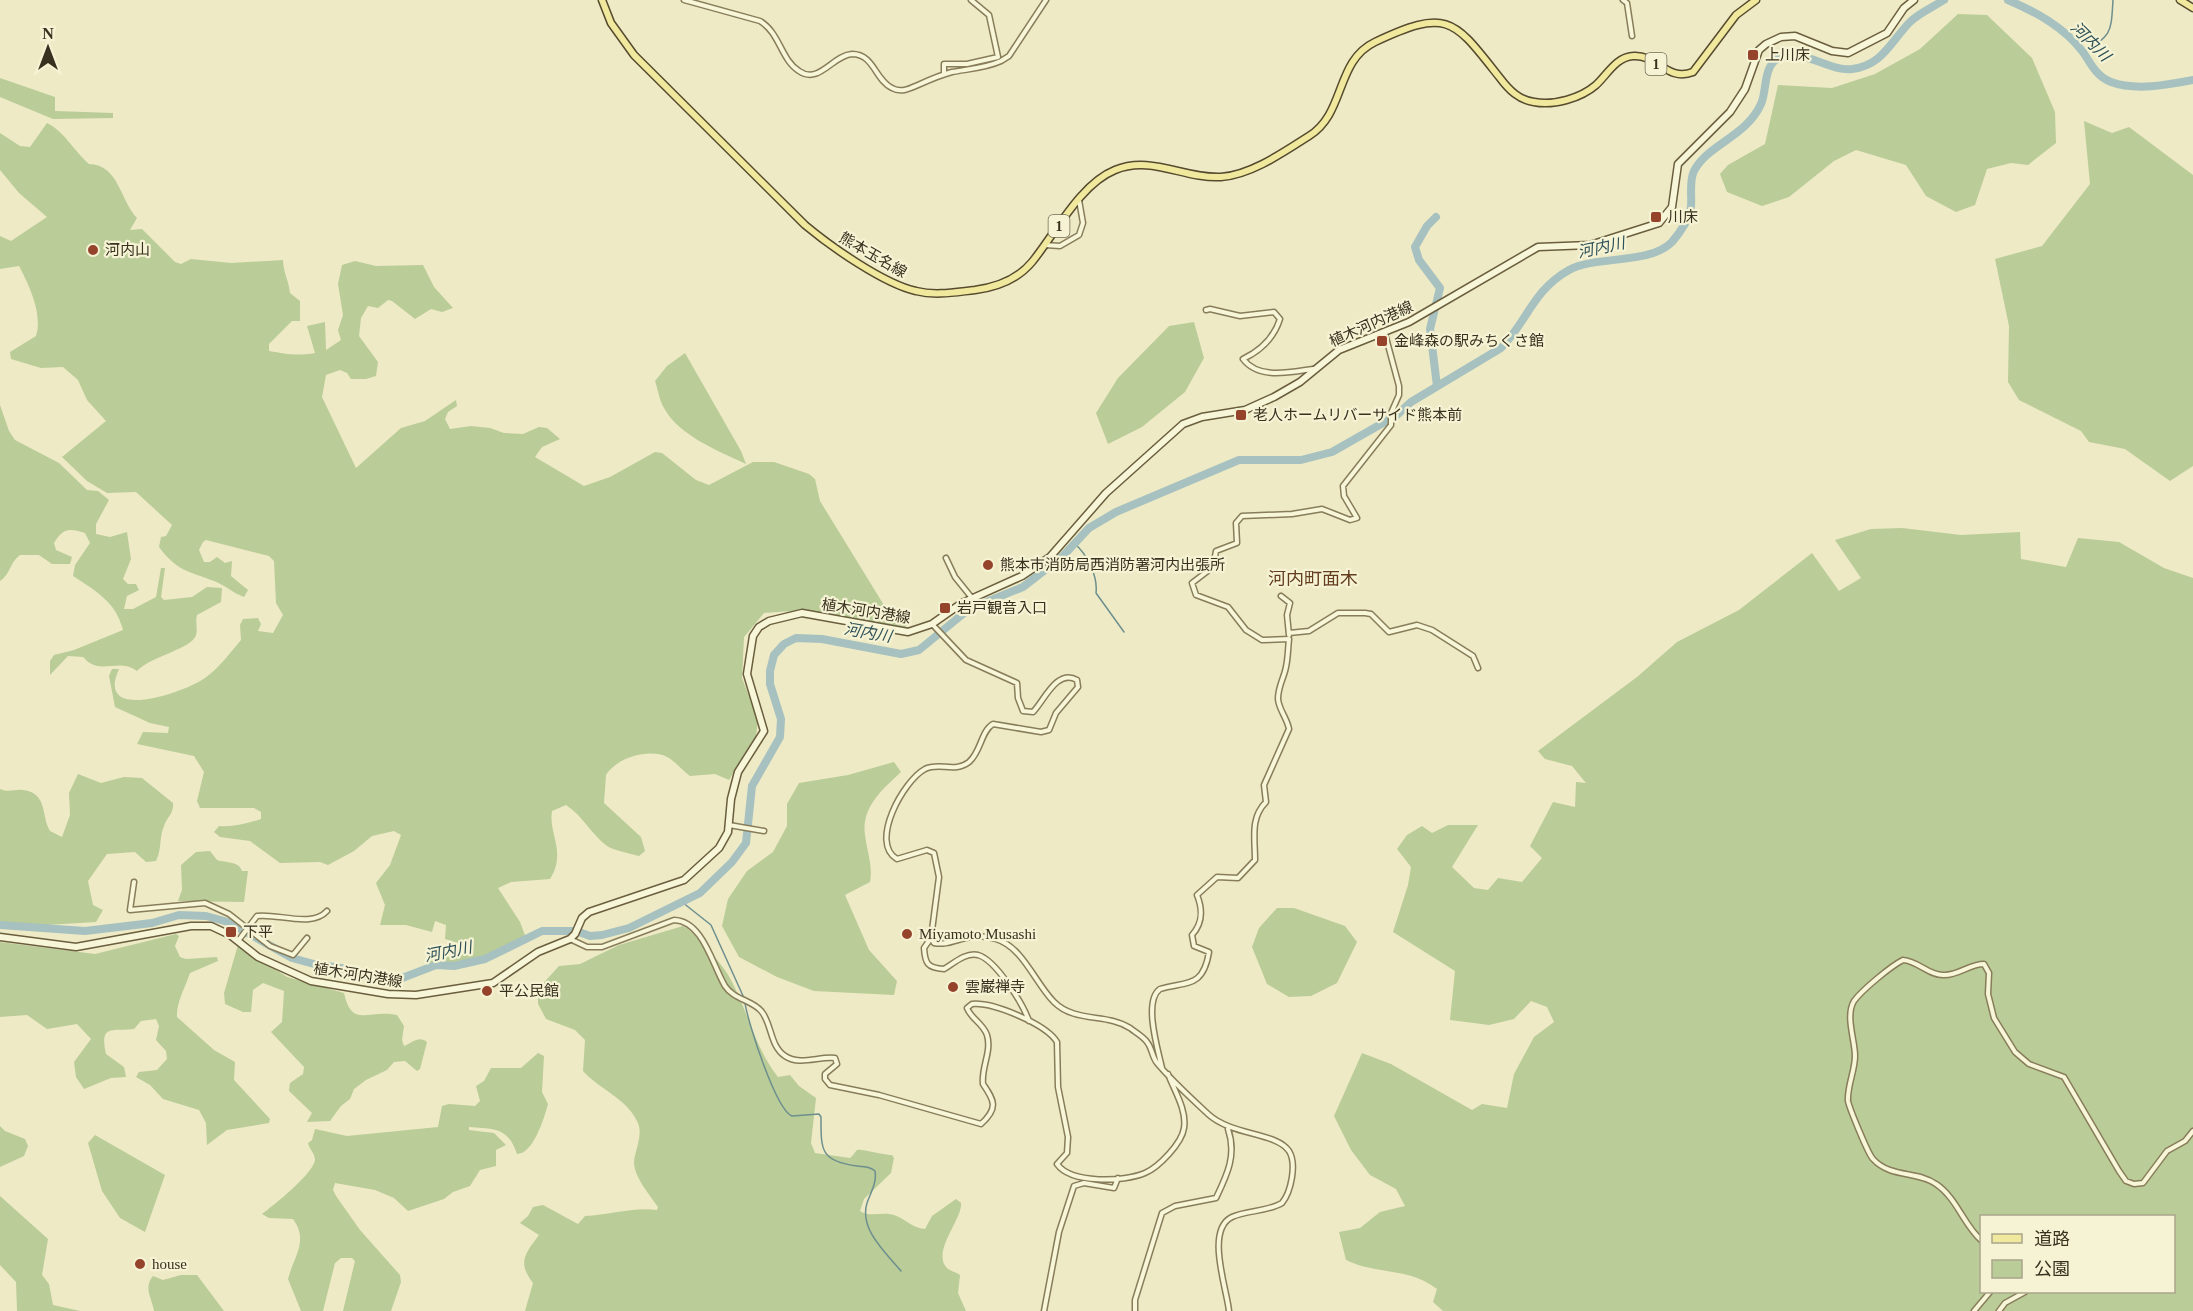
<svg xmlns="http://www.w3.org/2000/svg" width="2193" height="1311" font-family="'Times New Roman','Noto Sans JP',serif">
  <rect width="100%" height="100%" fill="#eeeac5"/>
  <path fill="#bacc98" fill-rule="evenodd" d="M1958,14L1987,15L2032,58L2055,112L2056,143L2028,165L2011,163L1987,169L1975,205L1956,212L1926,196L1906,165L1856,150L1834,161L1789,197L1762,206L1727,192L1720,174L1728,165L1765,144L1778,85L1832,88L1875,74L1920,49Z
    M0,78L55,97V111L113,113V118L53,119L0,97Z
    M2084,121L2112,133L2129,127L2193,175V466L2170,481L2125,449L2089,442L2081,431L2019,400L2008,382L2009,326L1995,259L2042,246L2090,184Z
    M47,123C64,131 74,151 89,164C119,165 120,200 137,218L130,230L142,229L175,262L181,264L191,259L231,263L283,260C283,272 289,281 290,293L300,301V321H292L269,344V351C286,354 297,356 315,353L307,326L325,322L326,350L341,340L338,330L343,315L338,284L342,265L355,261L376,266L423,265L434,287L453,308L442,312L431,309L415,319L392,301L388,300L378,308L368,306L361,318L359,336L378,362L376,376L366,379H351L347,373L340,370L326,375L322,397L356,468L401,428L425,421L456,400L457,406L448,412L445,419L450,429L471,426L490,428L504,433L523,434L539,427L547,428L560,439L542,447L535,457L584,486L610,477L655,452L662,453L696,480L709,485L753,462H774L809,474L815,479L820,501L890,615L906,618V630C858,619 813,607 764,613L744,637L742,678L758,720L756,736L729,780L715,774L690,776C683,771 675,761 667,757C649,748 616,758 606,775L604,803L641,837L645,851L639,856C629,853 615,851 607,846C591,834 583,816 566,805L552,811C548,833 567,852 550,879L511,882L498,888L520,922L526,938C500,963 463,968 428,964L425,960L462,955L455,942L445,939L446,925L435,921L432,932L406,925H380L385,905L376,883L390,865L401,835L394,831L372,836L354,851L328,865L320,862L280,863L250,841L220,837L214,832L219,826C234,827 246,824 261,819V812L254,808H200L197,801L204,772L194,756L137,744L143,732L168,733L169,727L150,723L115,707L109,676L112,669H119C94,724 186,692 205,678C219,668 230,653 241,640L240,625L243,619L258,618L261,624L258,631L273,633L283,615L276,603L274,561L269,556L206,540L203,542L199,550L204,562H210L217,557L225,563L232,561L231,576L248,590L244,597C233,593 225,585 214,581C187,571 176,570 159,547L161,537L166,536L172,525L136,492L107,493L87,481L62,457L106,421L87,400L78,380L63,367L41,368L11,359L10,352L36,336C43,314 29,285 19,266L0,269V236L11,241L47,217L19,193L0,170V133L20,146L30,147Z
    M1194,322L1204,358L1185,392L1142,427L1108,444L1096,413L1118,378L1169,326Z
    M685,353L741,451L746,464C719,451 679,436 664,408C659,400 658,389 655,381L667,366Z
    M0,405L9,431L15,440L59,463L87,490L98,491L109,500L96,524V534L110,537L127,532L131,559L123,579L128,584H136L139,590L127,596L124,609H133L156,597L161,568H165L161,597L164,600L192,597L207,587L222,588L221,602L197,615C195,622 198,629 196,635C192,649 151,656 137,671C120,659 104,672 90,663C87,662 86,659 83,657L68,656L50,675V661L54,655L74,650L123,630C116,602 96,591 73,576L75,565L90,543L85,533C69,528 63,528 54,543L56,550L72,557L70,564H52L39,555H20C9,563 11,574 0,581Z
    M1902,528L1961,535L2020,532L2021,559L2066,567L2078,538L2119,542L2164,568L2193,578V1311H1443L1433,1302L1437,1289C1409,1267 1376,1275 1346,1260L1339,1232L1360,1228L1380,1212L1405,1206L1396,1189L1370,1175L1351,1150L1334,1116L1362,1053L1391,1064L1472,1110L1482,1104L1507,1108L1514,1074L1534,1037L1554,1022L1547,1007L1531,1001L1514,1019L1489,1025L1450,1020L1455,971L1393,932L1408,885L1411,867L1397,849L1407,835L1422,826L1432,833L1448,825H1478L1452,867L1474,888L1488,890L1498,878L1522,882L1542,858L1530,846L1553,802L1575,807L1576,782L1586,783L1572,766L1545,759L1538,751L1637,677L1677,642L1739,610L1812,553L1839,591L1861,578L1835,540L1871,529ZM1982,1216H2174V1292H1982Z
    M894,762L901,772C883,789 861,807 865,835C867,852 873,865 870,882L845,895L869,950L897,981L894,995L814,991L777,977L739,957L722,926L728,899L747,871L773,852L787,826V804L799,783L848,775Z
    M78,774L101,783L124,777L142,778L173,803C174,814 167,817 164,826C159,837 162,849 156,861L146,862L135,852L107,854L88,881L93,905L103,910L96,922L29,926L0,922V789C9,793 14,789 23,790C48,793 41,816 50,831L62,837L70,815L69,793Z
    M210,851L217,860C226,863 239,861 242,871H248L244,902L178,901L182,890L181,865L196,852Z
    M1277,908H1294L1345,926L1357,942L1337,983L1311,996L1289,997L1267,984L1252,947L1259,928Z
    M683,926C691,930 697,938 703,945C715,957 727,970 734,986C750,1018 755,1047 778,1077L790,1075L799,1086L816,1098L811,1143L815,1153L850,1158C853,1156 854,1153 857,1150C859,1148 884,1155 892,1155L894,1158L891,1173L864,1199L860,1211C871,1218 882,1211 894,1215C906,1219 912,1228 925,1229L932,1216L956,1199L961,1203C963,1218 931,1252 947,1268C950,1271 956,1272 960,1275L958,1293L966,1311H525L533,1283C517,1262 525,1254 539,1235L520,1223L528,1216L533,1207L543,1205L578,1224L585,1216C610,1215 632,1207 657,1210L658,1207C650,1195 634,1177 634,1162C635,1149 644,1134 637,1121C627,1099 598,1088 583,1071L585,1040L575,1030L546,1019L538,1004V989L559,966L580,964L619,945Z
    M176,934L179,936L175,946L180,957L186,959L217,957L218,961L190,973C185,988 176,1003 177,1017L214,1050L235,1062L234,1080L270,1119L269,1123L227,1130L207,1145L206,1123L199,1110L163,1099L150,1085L136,1077L139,1072L157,1070L167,1059L166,1051L156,1040L159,1026L156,1019L141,1021L134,1029C113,1032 99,1023 106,1054L124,1067L126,1077L111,1078L84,1089L76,1077L74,1062L91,1039L77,1024L47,1029L27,1015L0,1017V942L95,954Z
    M238,945L287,977L344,993C352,1029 368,1009 397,1015L404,1026L402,1040L404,1046C412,1043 419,1035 427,1042L420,1069L417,1071L405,1061L394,1062L387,1070L366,1080L354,1089L350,1099L341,1106L330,1121L307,1122L312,1113L289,1091L290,1083L303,1074L304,1067L271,1032L282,1022L284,991L263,983L253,990L251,1012H243L225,1004L224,993Z
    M538,1053L544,1056L542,1092L548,1104C544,1119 533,1154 517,1154C508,1127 494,1129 469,1127V1130L494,1133L506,1145L496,1150V1166L480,1170L470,1186L453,1192L444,1199L408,1211L394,1198L375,1190L335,1183L333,1190L336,1196L360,1230L400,1275L401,1282L391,1311H343L355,1261L352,1258H341L335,1263L323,1311H301L288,1279C294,1256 309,1241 293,1219L269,1218L262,1214C274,1205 313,1174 315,1160C315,1153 309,1149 308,1143L312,1140L315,1129L347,1136L438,1127L442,1106L449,1104L475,1106L480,1101L476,1086L484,1081L491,1068H521Z
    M0,1126L5,1131L25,1139L28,1146L24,1156L0,1167Z
    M95,1135L165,1175L145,1232L120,1218L102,1191L88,1143Z
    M0,1196L48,1239L42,1275L49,1284L53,1305L80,1311H17L16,1282L0,1265Z
    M181,1275H197L224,1311H154C152,1298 143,1288 153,1276L163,1280Z"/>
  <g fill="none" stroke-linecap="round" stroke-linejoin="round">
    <path stroke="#6d8f8e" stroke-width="1.5" d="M2082,52C2112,36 2111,33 2113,0
      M1074,543C1087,554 1098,576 1096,593L1124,632
      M682,902L711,925L744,998
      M745,1003C748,1023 776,1110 792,1116L819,1114L821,1117C821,1150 820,1161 857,1166C864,1167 870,1166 875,1171C877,1182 871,1192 867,1203C859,1229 885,1252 901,1271"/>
    <path stroke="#a6c1bf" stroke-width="8" d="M2008,0C2036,12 2064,27 2083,52C2091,64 2096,76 2111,82C2135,91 2168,85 2193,80
      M1436,217L1427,226L1415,247L1419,260L1440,288L1430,329L1437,386
      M0,925L85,931L152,923L179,915L206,916L228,922L292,958L314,964L348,969L372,978L397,980L436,965L454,966L485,959L542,931H576L590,936L602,935L629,928L700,893L732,862L746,843L752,786L780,737L781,719L770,684V671L774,655L784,644L796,638L822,639L901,654L919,650L969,609L1023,587L1063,556L1089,528L1116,512L1239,460H1301L1332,452L1397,415L1411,402L1501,348C1527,322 1533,290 1569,270C1597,255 1649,265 1672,242C1679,234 1691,217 1691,206C1692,195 1689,181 1694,171C1708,144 1746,137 1761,104C1767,91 1763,68 1777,59C1800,45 1828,72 1852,69C1883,65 1891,41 1910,22C1919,13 1933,7 1944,0"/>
    <defs>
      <path id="minor" d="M684,0L760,21C780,33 781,60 799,71C819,85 833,55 852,54C874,54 875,80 892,88C901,93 909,89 918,85C929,80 940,75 952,72C968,69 986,68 1001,61L1009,56L1046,0
        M1623,0L1627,3L1632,36
        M944,74V64H967L998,57L989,15L971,0
        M1045,245L1060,246L1079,235L1083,223L1079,200
        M1206,310L1210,309L1240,316L1274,312L1280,319C1274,338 1260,351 1243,359C1259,380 1290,372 1313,369
        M946,558L955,577L972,598
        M1281,596L1290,603L1287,615L1289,635
        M932,624L966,660L1017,683L1018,698L1023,711L1033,712C1044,701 1057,668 1077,680L1078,687L1056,713L1049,730L1041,732L993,724C981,731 981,752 969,762C955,773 939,762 925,769C903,781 869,843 897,859L927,850L934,853L939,877L931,938L934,943C953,947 967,930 996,939C1023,947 1035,983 1054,1002C1075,1023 1107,1013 1130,1028C1135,1032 1144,1037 1147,1042C1152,1048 1152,1057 1157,1063C1172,1081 1191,1098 1208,1114C1232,1136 1276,1132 1289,1151C1297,1164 1291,1192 1282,1203C1267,1212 1247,1210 1232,1217C1205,1230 1227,1289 1229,1311
        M1289,633L1309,631L1338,613H1365L1371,614L1389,632L1417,625L1432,630L1473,656L1478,668
        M729,825L764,831
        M134,882L130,910L205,903L229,914L270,946L293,955L307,938
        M931,938L924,948C925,963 927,968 944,969C954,963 966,952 978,955C996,960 1023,1004 1029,1021
        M570,939L587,947H602L674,920C703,921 712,964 725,986C734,1000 753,1000 762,1012C772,1025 770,1046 785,1056C800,1066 819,1056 835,1058L837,1064L825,1074V1079L830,1085L879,1095L981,1124C999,1108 994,1100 983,1084C981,1067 992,1052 987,1035C983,1023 971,1019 967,1008L972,1004C993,1002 1046,1024 1057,1042L1058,1087L1068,1137L1067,1153L1057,1164C1071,1184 1124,1182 1145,1173C1159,1167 1182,1143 1184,1128C1187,1110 1174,1090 1168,1074
        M238,941L257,916C277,913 312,928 327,911
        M1162,1068C1158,1050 1143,1001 1160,989C1186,981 1203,989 1209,952L1194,946L1192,935C1203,923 1203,910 1197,895L1217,877L1238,878L1255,860C1255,838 1250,818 1266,802L1264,785L1289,729C1287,718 1279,710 1278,699C1278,686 1284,678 1286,667C1288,658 1288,648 1289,639L1262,640L1246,630L1228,607L1196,595L1192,583L1213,567L1216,551L1237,543L1236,523L1242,516L1292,514L1322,509L1350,520L1357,518L1344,496L1343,486L1391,425V413L1399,395V386L1385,334
        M1982,1241C1964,1226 1957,1198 1936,1184C1918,1171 1890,1178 1873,1159C1868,1154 1849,1107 1848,1101C1847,1086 1855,1071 1855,1056C1855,1040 1845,1016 1854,1001C1862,990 1891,966 1903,960C1918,961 1928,975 1943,975C1958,976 1969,964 1984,964L1989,973L1988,994L1994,1018L2015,1052L2029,1064L2064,1077L2119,1171L2126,1181L2134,1184L2143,1183L2167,1151L2185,1141L2193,1131
        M1044,1311L1059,1232L1074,1186L1084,1183L1114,1188L1118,1178
        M1135,1311V1300L1162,1213L1175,1206L1216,1198C1227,1175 1237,1155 1228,1129
        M1974,1311L1990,1292
        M1999,1311L2005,1303L2025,1292"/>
      <path id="secondary" d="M0,937L76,947L191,926H211L230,935L258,957L311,981L388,994L416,995L493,983L538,952L570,939L575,934L582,918L589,912L684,880L719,848L728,832L731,799L738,772L764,731L747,674L753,636L759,627L769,621L802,613L908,632L932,624L962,603L1022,576L1050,557L1106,493L1183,424L1202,417L1245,410L1274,397L1300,382L1339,350L1409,322L1538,247L1590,245L1659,223L1672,207L1678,164L1730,112L1745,89L1759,50L1766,44L1781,37L1795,36L1832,51L1848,53L1887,33L1904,8L1914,0"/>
      <path id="primary" d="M602,0L611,23L634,55L805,225C830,246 884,284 916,291C936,296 956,292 975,290C997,287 1018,279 1032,262C1055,234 1080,184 1115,170C1151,155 1184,179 1221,177C1251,175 1284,152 1309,136C1346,113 1335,61 1375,42C1449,7 1454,20 1500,78C1509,90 1519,100 1534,102C1554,106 1581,98 1596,85C1607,75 1616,57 1633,56C1657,54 1667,82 1693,72L1736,15L1756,0
        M2180,0L2193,8"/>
    </defs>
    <use href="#minor" stroke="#887d5b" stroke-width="7"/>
    <use href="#secondary" stroke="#6a5e3e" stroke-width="9"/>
    <use href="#primary" stroke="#564a2f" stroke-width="9"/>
    <use href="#minor" stroke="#f8f6d8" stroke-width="4"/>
    <use href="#secondary" stroke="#f8f6d8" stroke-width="6"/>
    <use href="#primary" stroke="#f0e99d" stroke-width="6"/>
  </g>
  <g fill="#96432c" stroke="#f5f3d4" stroke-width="2">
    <rect x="1747" y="49" width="12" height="12" rx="3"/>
    <rect x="1650" y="211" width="12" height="12" rx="3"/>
    <circle cx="93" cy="250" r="6"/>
    <rect x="1376" y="335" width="12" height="12" rx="3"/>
    <rect x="1235" y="409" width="12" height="12" rx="3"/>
    <circle cx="988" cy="565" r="6"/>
    <rect x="939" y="602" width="12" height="12" rx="3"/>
    <rect x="225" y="926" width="12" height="12" rx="3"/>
    <circle cx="907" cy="934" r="6"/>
    <circle cx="953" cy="987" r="6"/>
    <circle cx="487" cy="991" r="6"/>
    <circle cx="140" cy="1264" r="6"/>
  </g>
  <g text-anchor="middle" stroke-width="4.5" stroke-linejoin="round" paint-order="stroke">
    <g fill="#f5f3d4" stroke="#716b55" stroke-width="1.5">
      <rect x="1645.5" y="53" width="21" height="22" rx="4.5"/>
      <rect x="1048.5" y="215" width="21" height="22" rx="4.5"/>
    </g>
    <g font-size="14" font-weight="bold" fill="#38311f">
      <text x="1656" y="69">1</text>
      <text x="1059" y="231">1</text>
    </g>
    <g font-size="15" fill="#38311f" stroke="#f5f3d4" text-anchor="start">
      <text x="1765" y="60">上川床</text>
      <text x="1668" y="222">川床</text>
      <text x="105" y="255">河内山</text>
      <text x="1394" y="346">金峰森の駅みちくさ館</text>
      <text x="1253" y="420">老人ホームリバーサイド熊本前</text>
      <text x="1000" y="570">熊本市消防局西消防署河内出張所</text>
      <text x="957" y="613">岩戸観音入口</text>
      <text x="243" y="937">下平</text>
      <text x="919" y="939">Miyamoto Musashi</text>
      <text x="965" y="992">雲巌禅寺</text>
      <text x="499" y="996">平公民館</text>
      <text x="152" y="1269">house</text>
    </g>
    <g font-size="15" fill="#38311f" stroke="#f5f3d4">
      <text transform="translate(873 255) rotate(30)" y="5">熊本玉名線</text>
      <text transform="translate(1371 324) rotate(-24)" y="5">植木河内港線</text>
      <text transform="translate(866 611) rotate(9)" y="5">植木河内港線</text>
      <text transform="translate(358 975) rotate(9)" y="5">植木河内港線</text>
    </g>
    <g font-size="16" font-style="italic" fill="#2e5158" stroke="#f5f3d4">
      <text transform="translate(2091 41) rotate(45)" y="6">河内川</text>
      <text transform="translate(1601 247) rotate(-12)" y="6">河内川</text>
      <text transform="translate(868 632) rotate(10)" y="6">河内川</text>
      <text transform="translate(448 951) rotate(-11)" y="6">河内川</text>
    </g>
    <g font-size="18" fill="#643d1f" stroke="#f5f3d4">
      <text x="1313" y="585">河内町面木</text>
    </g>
  </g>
  <rect x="1980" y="1215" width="195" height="78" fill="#f5f3d4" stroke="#a9a58c" stroke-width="1.5"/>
  <rect x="1992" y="1234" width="30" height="9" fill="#f0e99d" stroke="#a9a58c" stroke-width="1.5"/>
  <text x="2034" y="1245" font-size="18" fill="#38311f">道路</text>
  <rect x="1992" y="1260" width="30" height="18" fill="#bacc98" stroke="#a9a58c" stroke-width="1.5"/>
  <text x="2034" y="1275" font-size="18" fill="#38311f">公園</text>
  <g transform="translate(48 48)" stroke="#f5f3d4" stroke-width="4.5" paint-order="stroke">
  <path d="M0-4.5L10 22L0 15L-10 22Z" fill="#38311f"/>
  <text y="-9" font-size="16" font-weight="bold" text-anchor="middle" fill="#38311f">N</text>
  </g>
</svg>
